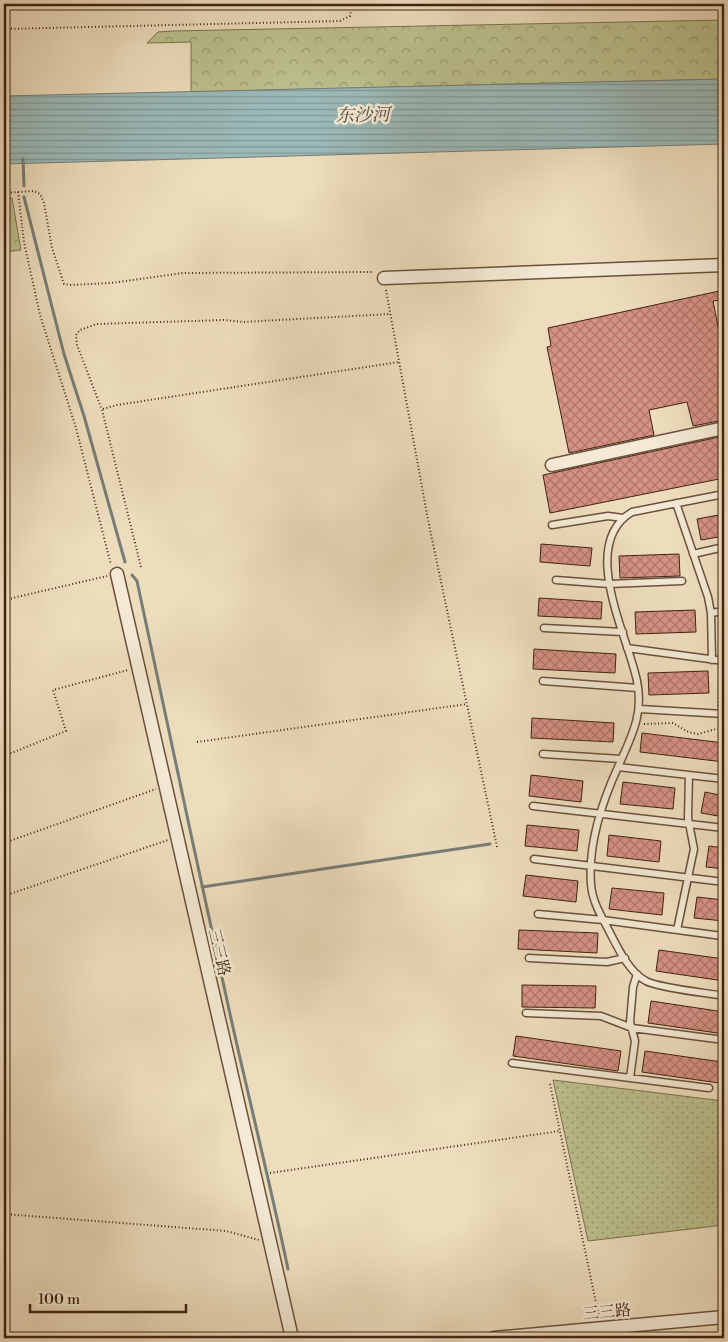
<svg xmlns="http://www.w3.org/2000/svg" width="728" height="1342" font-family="'Libre Bodoni','Noto Serif SC',serif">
  <defs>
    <pattern id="forest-crowns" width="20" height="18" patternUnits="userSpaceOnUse" patternTransform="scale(1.25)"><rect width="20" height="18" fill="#bcc08e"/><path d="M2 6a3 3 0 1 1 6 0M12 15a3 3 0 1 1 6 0" fill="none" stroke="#9a9c73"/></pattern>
    <pattern id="garden-dots" width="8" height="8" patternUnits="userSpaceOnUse" patternTransform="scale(1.25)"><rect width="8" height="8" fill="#bcc08e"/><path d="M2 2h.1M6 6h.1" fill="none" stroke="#9a9c73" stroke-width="1.8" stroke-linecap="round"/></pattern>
    <pattern id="water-rules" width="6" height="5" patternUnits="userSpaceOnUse" patternTransform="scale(1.25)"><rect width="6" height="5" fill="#9bbab9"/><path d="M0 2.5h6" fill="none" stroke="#809795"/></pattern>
    <pattern id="building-cross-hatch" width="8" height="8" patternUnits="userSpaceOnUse" patternTransform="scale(1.25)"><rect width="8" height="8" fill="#d69185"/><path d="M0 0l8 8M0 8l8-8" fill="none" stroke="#af766b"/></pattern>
  </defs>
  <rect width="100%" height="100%" fill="#edddbd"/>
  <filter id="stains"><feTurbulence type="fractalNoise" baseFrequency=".004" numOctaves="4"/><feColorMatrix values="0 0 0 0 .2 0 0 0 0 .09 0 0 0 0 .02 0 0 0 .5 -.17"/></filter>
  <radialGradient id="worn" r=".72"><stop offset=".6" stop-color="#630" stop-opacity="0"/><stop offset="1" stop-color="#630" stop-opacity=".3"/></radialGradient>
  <path fill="url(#forest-crowns)" stroke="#7e7150" d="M724,20V79L191,92V42L147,43L158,32L173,31Z
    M4,198H12L21,250L4,252Z"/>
  <path fill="url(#garden-dots)" stroke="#7e7150" d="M553,1080L723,1101L724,1225L588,1241Z"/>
  <path fill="url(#water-rules)" stroke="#777d76" d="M724,79V144L4,164V96Z"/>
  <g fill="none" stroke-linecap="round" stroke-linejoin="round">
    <path stroke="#777d76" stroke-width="3" d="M23,159L24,186
      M24,197L64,354L84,416L125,562
      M132,575L137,581C168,725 198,870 230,1014C249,1099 270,1183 288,1269
      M202,887L490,844"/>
  </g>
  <path fill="url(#building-cross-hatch)" stroke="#412211" d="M724,290V299L713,301L724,357V420L693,426L687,402L649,410L654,435L569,453L547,347L551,346L548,328Z
    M724,436V478L550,513L543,475Z
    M724,514V536L701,540L697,519Z
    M541,544L592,548L590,566L540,562Z
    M679,554L680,576L620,578L619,556Z
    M539,598L602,602L601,619L538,616Z
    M695,610L696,632L636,634L635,612Z
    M534,649L616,654L615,673L533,669Z
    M708,671L709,693L649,695L648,673Z
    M532,718L614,723L613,742L531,738Z
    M642,733L724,743V762L640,752Z
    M531,775L583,781L581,802L529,796Z
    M623,782L675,788L673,809L620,804Z
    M705,792L724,796V817L701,813Z
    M527,825L579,830L577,851L525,846Z
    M609,835L661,841L659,862L607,856Z
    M709,846L724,848V869L706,867Z
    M526,875L578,881L576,902L523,896Z
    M612,888L664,893L662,915L609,909Z
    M697,897L724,900V921L694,918Z
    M519,930L598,933L597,953L518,949Z
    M659,950L724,959V981L656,971Z
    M522,985L596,986L595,1008L522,1007Z
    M651,1001L724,1012V1034L648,1023Z
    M516,1036L621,1051L618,1071L513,1056Z
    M645,1051L722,1062L719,1083L642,1072Z"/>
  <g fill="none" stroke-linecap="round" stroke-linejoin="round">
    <defs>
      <path id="service" d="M724,494L632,512C578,544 628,636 637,681C644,715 631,737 618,767C602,802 588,846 591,884C592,900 600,914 607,927C616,944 628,972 646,981C658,988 708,993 724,996
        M676,503L708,597L711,613L712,660
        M552,525L608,516L623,518
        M693,554L724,547
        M556,580L609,584L682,581
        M711,613L724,611
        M544,628L623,632
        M627,648L724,661
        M543,681L638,688
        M640,709L724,714
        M543,754L621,759
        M618,767L724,779
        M533,806L724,828
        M534,859L724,882
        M538,914L603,920L722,936
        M677,930L694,849L688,818L689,775
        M529,958L607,962L625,958
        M526,1013L601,1016L632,1028L724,1040
        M512,1063L709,1088
        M630,1078L635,1041L630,1022L633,987L637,974"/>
      <path id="minor" d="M384,278L724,265
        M552,465L724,428
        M117,574L292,1338
        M494,1338L724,1317"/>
    </defs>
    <use href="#service" stroke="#6c513c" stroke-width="9"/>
    <use href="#minor" stroke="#6c513c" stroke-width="15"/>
    <path stroke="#412211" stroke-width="2" stroke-dasharray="1 2.5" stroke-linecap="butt" d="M4,29L340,21L350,16L352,4
      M18,192L24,242L40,315L76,428L111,565
      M4,193L34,191L40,194L44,203L52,248L64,284L70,285L111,283L183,273L374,272
      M386,290L428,520L497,847
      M103,409L117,405L399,362
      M141,567L102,410L77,345L76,335L80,330L97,324L224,320L243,322L390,314
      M4,600L107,576
      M718,706L719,668
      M644,724L673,723L688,732L698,734L724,727
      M197,742L467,704
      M4,756L66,731L53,690L128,670
      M4,843L156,789
      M4,896L168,840
      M550,1084L599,1317
      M270,1173L560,1131
      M4,1214L226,1231L259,1240"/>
    <use href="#service" stroke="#f3e9d4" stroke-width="6"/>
    <use href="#minor" stroke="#f3e9d4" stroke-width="12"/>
  </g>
  <g text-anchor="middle" stroke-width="5" stroke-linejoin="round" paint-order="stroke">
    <g font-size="16" fill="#412211" stroke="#f3e9d4">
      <text transform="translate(220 952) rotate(77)" y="6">三三路</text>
      <text transform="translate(607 1311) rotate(-5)" y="6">三三路</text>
    </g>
    <g font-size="18" font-style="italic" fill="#58483b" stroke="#f3e9d4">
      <text transform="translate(363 115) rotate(-1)" y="6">东沙河</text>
    </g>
  </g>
  <rect width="728" height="1342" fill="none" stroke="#edddbd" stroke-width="20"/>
  <rect x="5" y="5" width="718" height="1332" fill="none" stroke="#412211" stroke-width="2.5"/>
  <rect x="10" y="10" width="708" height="1322" fill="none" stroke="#412211"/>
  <path d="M30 1304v8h156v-8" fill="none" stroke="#412211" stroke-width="2.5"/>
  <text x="38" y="1304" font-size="15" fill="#412211" stroke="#f3e9d4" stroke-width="4" paint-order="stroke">100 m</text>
  <rect width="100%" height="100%" filter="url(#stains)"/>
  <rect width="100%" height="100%" fill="url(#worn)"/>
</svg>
